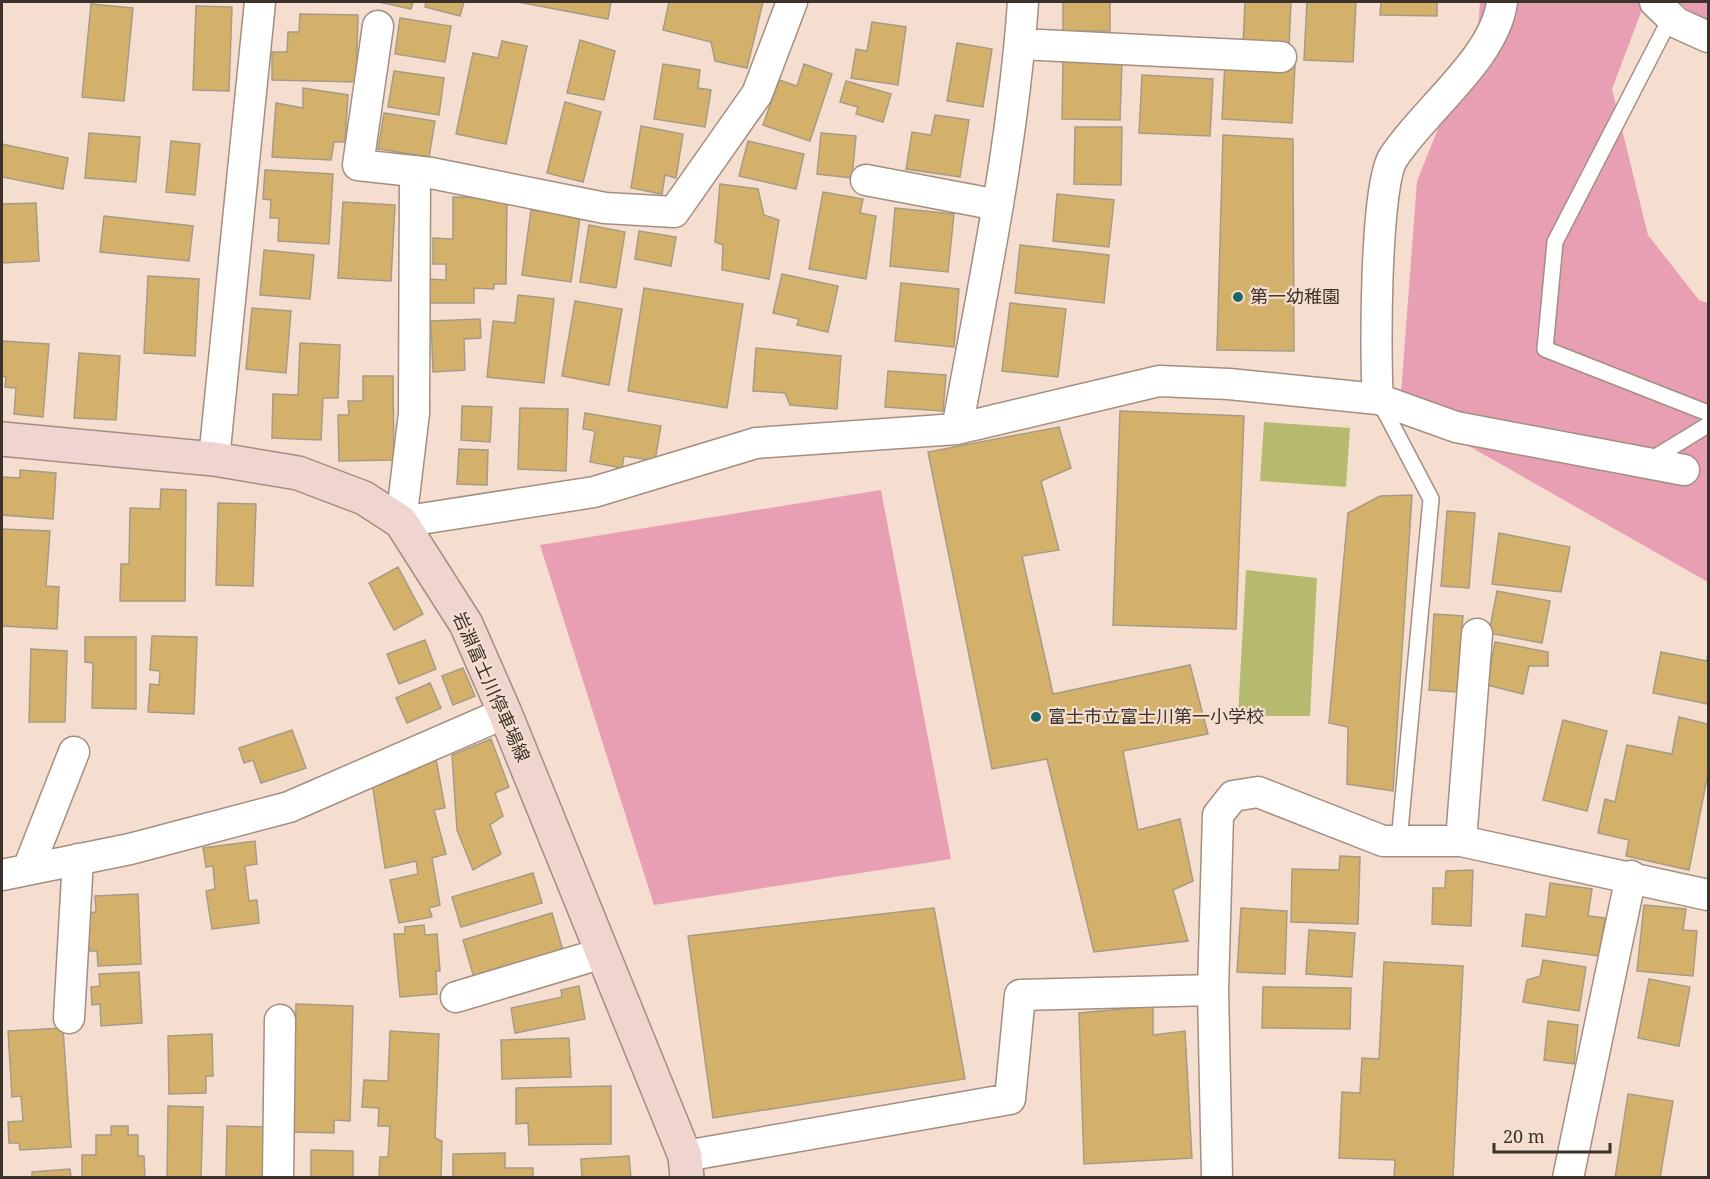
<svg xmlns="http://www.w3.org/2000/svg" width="1710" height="1179" font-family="'Noto Serif','Noto Sans JP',serif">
  <rect width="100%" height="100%" fill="#f5decf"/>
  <path fill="#e89fb4" d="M1480,2H1641L1643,7L1612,89L1648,235L1699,300L1708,303V582L1400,407L1417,181L1478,29Z
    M1679,2H1708V27Z
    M881,490L951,859L654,905L540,545Z"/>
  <path fill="#b5ba6f" d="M1264,422L1350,428L1346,487L1260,481Z
    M1246,570L1317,578L1310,716H1238Z"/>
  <path fill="#d4b16a" stroke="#a79b86" stroke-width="1.5" d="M379,2H413L411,9Z
    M426,2H464L460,16L425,7Z
    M518,2H611L608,19Z
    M669,2H763L747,68L715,61L711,42L663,30Z
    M1063,2H1110V31H1063Z
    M1245,2H1291L1289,47L1243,45Z
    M1307,2H1356L1353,62L1304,60Z
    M1381,2H1437V16L1380,15Z
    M91,4L133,8L124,101L82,97Z
    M196,6L232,7L229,91L193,90Z
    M300,14L358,15L356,82L272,80V52H287L288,32H299Z
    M400,18L451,26L445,62L395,54Z
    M872,22L906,27L898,85L851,78L856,49L867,51Z
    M580,40L615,51L604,100L567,93Z
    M502,41L527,46L506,144L456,134L473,53L498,58Z
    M957,43L992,49L983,107L947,101Z
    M1063,60L1122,62L1120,120L1062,119Z
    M1225,62L1295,65L1292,123L1222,119Z
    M663,64L700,70L698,88L711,90L705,127L654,119Z
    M804,64L832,74L810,141L763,125L779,80L797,86Z
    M394,71L444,78L439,115L388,107Z
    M1142,75L1213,79L1210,136L1139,133Z
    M846,81L891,94L883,122L856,114L858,107L840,102Z
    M303,88L348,95L345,142H334L331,160L272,157L276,103L303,108Z
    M565,102L601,112L583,182L547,173Z
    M384,113L435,121L429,157L378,149Z
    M935,115L969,120L960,177L906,169L912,132L931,135Z
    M641,126L683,134L676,178L665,175L662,194L631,188Z
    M1075,127H1122L1121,185L1074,184Z
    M89,133L140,137L136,182L85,178Z
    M821,133L856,136L852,178L817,174Z
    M1223,135L1293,139L1294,351L1217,350Z
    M171,141L200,144L195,195L166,192Z
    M748,141L804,154L796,189L739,176Z
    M2,144L68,158L63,189L2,177Z
    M265,170L333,174L329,244L278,241L279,218H270L271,200L263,199Z
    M720,184L758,189L764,215L779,220L769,279L722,270L723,245L715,242Z
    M823,192L863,199L860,213L876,216L866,279L809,269Z
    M1057,194L1114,200L1109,247L1053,241Z
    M453,197L507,198L506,284H494V289L474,288V303H426V279L446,280V264H433V238L453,239Z
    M343,202L395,205L391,281L338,278Z
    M36,203L39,261L2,263V204Z
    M895,208L954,214L948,272L890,266Z
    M531,210L580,217L571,282L522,275Z
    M104,216L193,226L189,261L100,252Z
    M589,225L625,232L616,288L580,282Z
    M639,231L676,237L671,266L635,259Z
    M1020,245L1109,255L1104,303L1015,293Z
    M264,250L314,255L310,299L260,295Z
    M782,274L838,286L828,332L797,325L799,319L773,313Z
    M148,276L199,279L195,356L144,353Z
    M901,283L959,289L954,347L895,341Z
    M644,288L743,304L727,408L628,391Z
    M518,295L554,299L544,383L487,377L493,321L515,323Z
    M575,301L622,309L609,385L562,376Z
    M1010,303L1066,309L1058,377L1002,371Z
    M252,308L291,311L286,373L246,369Z
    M480,319L481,338L464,339L465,370L433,372L431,321Z
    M2,341L49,344L43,417L14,414L16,388L5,387L6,377L2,376Z
    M300,343L340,345L338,398H323L321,440L272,438L273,394L298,395Z
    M756,348L841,356L837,409L790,405L785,393L753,391Z
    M79,353L120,356L116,420L74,418Z
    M888,371L946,375L943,411L885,407Z
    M363,376H393L394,460L339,461L338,415H349L348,401H363Z
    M462,406L492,407L490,442L461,440Z
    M520,408L568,409L566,471L518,469Z
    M1120,411L1244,416L1236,629L1113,625Z
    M585,413L661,426L655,461L624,456L622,468L590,462L595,431L583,429Z
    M1059,427L1071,468L1041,481L1059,550L1022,556L1053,694L1190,665L1208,734L1123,751L1138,830L1180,819L1193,881L1173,890L1188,941L1094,952L1047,759L992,769L928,452Z
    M459,449L488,450L487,485L457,484Z
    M20,470L56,473L53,519L2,515V477L20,478Z
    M161,489L186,490L185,601H120L121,564H129L130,508L160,509Z
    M1412,495L1393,791L1347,784L1348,727L1329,723L1348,513L1380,496Z
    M218,503L256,504L253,586L216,585Z
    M1447,511L1475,513L1469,588L1441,586Z
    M2,529L50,531L46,586L59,587L57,629L2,626Z
    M1499,533L1570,547L1561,592L1492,584Z
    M398,567L423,614L394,630L369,583Z
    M1497,591L1550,601L1542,643L1489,633Z
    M1434,614L1463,616L1457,692L1429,690Z
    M152,636L197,637L194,714L148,712L150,684L159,685L160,671L150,670Z
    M85,637H136V709L92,708L93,663L85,662Z
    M425,640L436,669L399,684L387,654Z
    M1495,642L1548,652V666H1529L1523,694L1487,685Z
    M31,649L67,651L65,722H29Z
    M1661,652L1707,661L1708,654V704L1653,693Z
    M463,668L475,696L453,705L442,676Z
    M430,683L441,708L407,723L396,698Z
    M1679,717L1708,724V773L1689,870L1626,856L1629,840L1598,833L1605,799L1615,802L1627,745L1672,754Z
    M1563,720L1607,731L1587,811L1543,800Z
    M292,730L306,768L261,783L253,760L244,763L239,748Z
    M491,739L509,787L495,793L503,816L490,825L501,854L473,870L457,830L452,755Z
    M436,759L445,808L434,810L446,854L432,858L440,905L429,908L432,917L399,923L390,880L418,874L416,861L385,868L372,782L409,773L405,764Z
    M255,841L257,864L245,866L249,901L257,900L259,923L212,929L206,891L215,889L213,866L206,867L203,848Z
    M1340,856L1360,857L1358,924L1291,922L1292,869L1339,870Z
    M1473,870L1471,926L1432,924L1433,888H1445L1446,871Z
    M533,873L542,903L461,927L452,897Z
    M1550,883L1592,889L1588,916L1605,918L1599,956L1522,946L1526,914L1546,917Z
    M138,894L141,964L98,966L97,951H89L87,913L96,912L95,896Z
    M1644,905L1686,909L1683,930L1697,931L1693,976L1637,971Z
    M934,908L965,1079L713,1118L688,936Z
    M1241,908L1287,911L1285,974L1237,972Z
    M552,913L564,954L475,981L463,940Z
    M424,925L425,935L437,934L440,971H436L437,994L400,997L394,934H405V927Z
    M1309,930L1355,933L1352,977L1306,974Z
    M1543,960L1586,967L1579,1011L1523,1002L1527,980L1540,976Z
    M1384,962L1463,966L1453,1178H1394L1395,1160L1339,1158L1342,1092L1360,1093L1362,1058L1379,1059Z
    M139,972L142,1023L101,1026L100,1004L92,1005L91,987L100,986L99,974Z
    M1649,979L1690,987L1679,1046L1638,1038Z
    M579,986L585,1019L515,1033L511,1008L562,997L561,990Z
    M1263,987L1351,988L1350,1029L1262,1028Z
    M296,1004L353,1006L350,1121L334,1120V1133L293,1132Z
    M1153,1006V1035L1185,1031L1192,1158L1084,1164L1079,1013Z
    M1548,1021L1578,1025L1574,1064L1544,1060Z
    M63,1028L71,1147L20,1150L19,1143H9L8,1122L23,1121L21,1096L12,1097L8,1031Z
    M390,1031L439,1034L435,1138L442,1141L441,1178H379L380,1157H388L390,1126H378L379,1108L362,1107L364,1080L388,1081Z
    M212,1034L213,1076H206V1093L169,1094L168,1036Z
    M569,1038L571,1077L502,1079L501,1040Z
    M611,1086V1144L529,1145L528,1123L516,1124V1088Z
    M1628,1094L1673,1101L1660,1178H1615Z
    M168,1106L203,1107L201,1178H167Z
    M111,1126H128V1135H138V1156H144L145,1178H82V1155H96V1135H111Z
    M227,1126L267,1127L266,1178H226Z
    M311,1150L353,1151V1178H311Z
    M505,1153V1168H533V1178H453V1154Z
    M629,1156L631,1178H582L581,1159Z
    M70,1169L71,1178H32V1172Z"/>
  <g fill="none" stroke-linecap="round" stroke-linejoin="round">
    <defs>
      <path id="service" d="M1671,17L1555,242L1545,349L1708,413
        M1380,402L1431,499L1399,841
        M1649,461L1708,425"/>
      <path id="minor" d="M1655,2L1677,23L1708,37
        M378,26L358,165L431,173L605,208L674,212L757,94L792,2
        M1020,44L1281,57
        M415,171L414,413L401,522L594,492L756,443L957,429L1159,381L1229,384L1378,399C1375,359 1375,186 1393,158C1424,110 1495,58 1502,2
        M866,180L998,205
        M1378,399L1456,427L1684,470
        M957,429C983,287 1013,146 1023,2
        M214,459L260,2
        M1461,841L1477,634
        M28,869L74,752
        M2,875L130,849L289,807L505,713
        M456,997L603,953
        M69,1018L78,859
        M685,1156L1010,1099L1020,995L1213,990
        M278,1178L280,1020
        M1217,1178L1213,990L1218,815L1233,796L1258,792L1383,841H1461L1708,895
        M1568,1178L1631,876"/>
      <path id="secondary" d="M2,439L214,459L298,473L364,498L401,522L466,624L505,713L685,1156L687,1178"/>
    </defs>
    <use href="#service" stroke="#a48e80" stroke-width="18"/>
    <use href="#minor" stroke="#a48e80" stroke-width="33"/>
    <use href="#secondary" stroke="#a48e80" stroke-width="36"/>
    <use href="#service" stroke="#fff" stroke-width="15"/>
    <use href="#minor" stroke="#fff" stroke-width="30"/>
    <use href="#secondary" stroke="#f0d4d0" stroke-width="33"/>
  </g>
  <g fill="#1a6868" stroke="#f5decf" stroke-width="2">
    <circle cx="1238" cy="297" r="6"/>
    <circle cx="1036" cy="717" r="6"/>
  </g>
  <g text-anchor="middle" stroke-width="4.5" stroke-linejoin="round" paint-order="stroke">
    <g font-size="18" fill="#3a322b" stroke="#f5decf" text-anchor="start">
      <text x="1250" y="303">第一幼稚園</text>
      <text x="1048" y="723">富士市立富士川第一小学校</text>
    </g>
    <g font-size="18" fill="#3a322b" stroke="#f5decf">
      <text transform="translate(491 687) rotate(66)" y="6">岩淵富士川停車場線</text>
    </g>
  </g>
  <rect width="1710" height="1179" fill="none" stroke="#3a322b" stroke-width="6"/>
  <path d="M1494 1143v9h116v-9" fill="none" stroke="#3a322b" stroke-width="3"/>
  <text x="1503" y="1143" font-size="18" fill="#3a322b" stroke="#f5decf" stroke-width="4.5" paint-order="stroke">20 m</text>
</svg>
